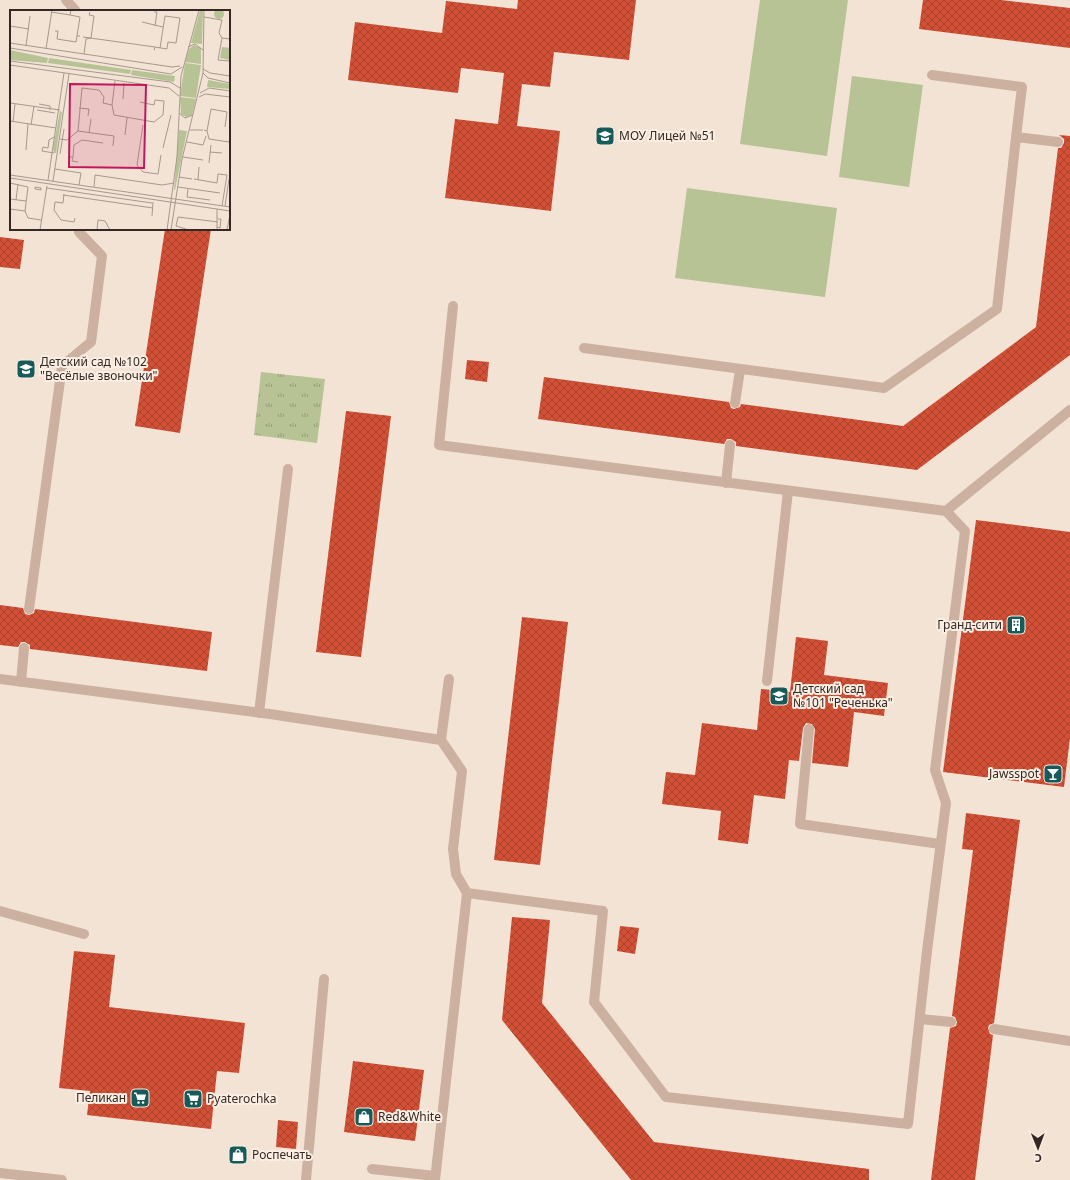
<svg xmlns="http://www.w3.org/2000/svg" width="1070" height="1180" font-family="'Noto Sans',sans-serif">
  <defs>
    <pattern id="grass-tufts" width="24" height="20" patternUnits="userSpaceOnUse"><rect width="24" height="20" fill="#b7c395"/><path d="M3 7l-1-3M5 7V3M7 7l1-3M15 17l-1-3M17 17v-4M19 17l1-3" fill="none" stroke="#969e79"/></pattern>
    <pattern id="building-cross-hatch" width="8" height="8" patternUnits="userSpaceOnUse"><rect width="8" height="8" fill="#d25035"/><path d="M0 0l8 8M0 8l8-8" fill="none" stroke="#ab422d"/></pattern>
  </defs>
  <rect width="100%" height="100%" fill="#f3e3d5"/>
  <path fill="url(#grass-tufts)" d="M261,372L325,379L317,443L254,435Z"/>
  <path fill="#b7c395" d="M760,0H848L827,156L740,144Z
    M852,76L923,85L909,187L839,177Z
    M687,188L837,208L825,297L675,278Z"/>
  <path fill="url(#building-cross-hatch)" d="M518,0H636L629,60L554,52L550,87L522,84L517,126L560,131L551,211L445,198L455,119L498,124L504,73L461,68L458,93L348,80L355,22L442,33L446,1L517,9Z
    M923,0H1001L1070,8V48L919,29Z
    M1059,135L1070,136V355L917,470L736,446V442L731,439H727L724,444L538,419L544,377L729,402L731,408L734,409L740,407L741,404L903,426L1036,327L1058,148H1061L1064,143V139Z
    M165,229H211L180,433L135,426Z
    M0,237L24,240L20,269L0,267Z
    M467,360L489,362L487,382L465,379Z
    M346,411L391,416L361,657L316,652Z
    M976,520L1070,532V738L1064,787L943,772Z
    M0,605L23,608L25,614L29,615L34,613L35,609L212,632L207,671L30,649V645L25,642H21L18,647L0,645Z
    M522,617L568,622L540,865L494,860Z
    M796,637L828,641L824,675L888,683L884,716L854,712L848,767L812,763L815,729L812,724L806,723L803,728L799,761L789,760L785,799L754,795L748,844L718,840L721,811L662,804L666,772L695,775L702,723L757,730L761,689L790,692Z
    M966,813L1020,820L994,1023L989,1025L988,1028L990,1034L993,1035L975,1180H931L950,1028L956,1026L957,1022L955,1017L952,1016L973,850L962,849Z
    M512,917L550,920L542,1003L654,1142L869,1169V1180H631L502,1020Z
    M620,926L639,928L635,954L617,951Z
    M74,951L115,955L109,1007L245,1023L239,1073L217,1071L211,1129L87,1115L90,1091L59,1088Z
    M353,1061L424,1070L415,1141L344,1132Z
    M278,1120L298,1122L296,1149L276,1147Z"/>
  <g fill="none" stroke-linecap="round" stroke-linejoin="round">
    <path stroke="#ccb1a1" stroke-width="10" d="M66,0L76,11
      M932,75L1022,87L1016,137L1058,142
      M453,306L439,445L946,511L1070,410
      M584,348L884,388L997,309L1016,137
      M735,403L740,370
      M726,483L730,445
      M29,609L62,366L91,342L102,256L79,232V229
      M0,679L270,714L441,740L462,771L453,849L456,874L467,893L435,1180
      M767,681L788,491
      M21,682L24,648
      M259,713L288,469
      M809,729L800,824L940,844
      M441,740L449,679
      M467,893L603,911L594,1002L666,1097L908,1124L927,951L946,803L935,770L965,531L946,511
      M0,911L84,934
      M920,1019L951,1022
      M994,1029L1070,1041
      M372,1169L435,1176
      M306,1180L324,979"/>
    <path stroke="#ccb1a1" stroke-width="10" d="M0,1173L62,1180"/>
  </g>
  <defs>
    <symbol id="school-square" viewBox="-11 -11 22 22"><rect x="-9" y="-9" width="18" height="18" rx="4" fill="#165a5a" stroke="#fbeee2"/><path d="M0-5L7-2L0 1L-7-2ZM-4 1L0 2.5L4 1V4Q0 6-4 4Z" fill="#fff"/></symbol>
    <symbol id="building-square" viewBox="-11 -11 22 22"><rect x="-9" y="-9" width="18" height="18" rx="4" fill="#165a5a" stroke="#fbeee2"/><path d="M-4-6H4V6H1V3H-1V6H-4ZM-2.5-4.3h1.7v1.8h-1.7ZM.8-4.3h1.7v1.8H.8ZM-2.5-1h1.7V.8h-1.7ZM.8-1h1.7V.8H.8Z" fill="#fff"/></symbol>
    <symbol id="bar-square" viewBox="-11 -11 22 22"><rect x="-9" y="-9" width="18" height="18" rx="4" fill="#165a5a" stroke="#fbeee2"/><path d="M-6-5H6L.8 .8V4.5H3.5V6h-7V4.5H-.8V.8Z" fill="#fff"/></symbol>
    <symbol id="supermarket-square" viewBox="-11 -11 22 22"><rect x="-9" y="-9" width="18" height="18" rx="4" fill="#165a5a" stroke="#fbeee2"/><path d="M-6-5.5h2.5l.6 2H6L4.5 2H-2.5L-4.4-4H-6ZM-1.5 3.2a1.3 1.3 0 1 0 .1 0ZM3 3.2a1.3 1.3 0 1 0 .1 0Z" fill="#fff"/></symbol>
    <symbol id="shop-square" viewBox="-11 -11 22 22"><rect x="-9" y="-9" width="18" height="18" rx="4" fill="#165a5a" stroke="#fbeee2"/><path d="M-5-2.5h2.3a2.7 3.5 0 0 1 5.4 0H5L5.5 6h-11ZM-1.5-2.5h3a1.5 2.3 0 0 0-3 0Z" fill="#fff"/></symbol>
  </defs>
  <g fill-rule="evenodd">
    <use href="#school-square" x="594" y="125" width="22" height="22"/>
    <use href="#school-square" x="15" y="358" width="22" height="22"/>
    <use href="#building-square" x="1005" y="614" width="22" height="22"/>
    <use href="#school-square" x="768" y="685" width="22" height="22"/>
    <use href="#bar-square" x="1042" y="763" width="22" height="22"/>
    <use href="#supermarket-square" x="129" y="1087" width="22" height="22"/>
    <use href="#supermarket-square" x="182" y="1088" width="22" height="22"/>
    <use href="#shop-square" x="353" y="1106" width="22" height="22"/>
    <use href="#shop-square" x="227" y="1144" width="22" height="22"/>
  </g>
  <g text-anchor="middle" stroke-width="4" stroke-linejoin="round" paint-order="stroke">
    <g font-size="12" fill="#352824" stroke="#fbeee2" text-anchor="start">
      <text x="619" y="140">МОУ Лицей №51</text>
      <text x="40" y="366">Детский сад №102<tspan x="40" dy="14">"Весёлые звоночки"</tspan></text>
      <text x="1002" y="629" text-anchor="end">Гранд-сити</text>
      <text x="793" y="693">Детский сад<tspan x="793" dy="14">№101 "Реченька"</tspan></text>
      <text x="1039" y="778" text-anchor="end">Jawsspot</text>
      <text x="126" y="1102" text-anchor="end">Пеликан</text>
      <text x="207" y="1103">Pyaterochka</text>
      <text x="378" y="1121">Red&amp;White</text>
      <text x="252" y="1159">Роспечать</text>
    </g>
  </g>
  <g transform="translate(10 10)">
    <rect width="220" height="220" fill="#f3e3d5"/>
    <path d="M204 4a5 5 0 1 1 10 0a5 5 0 1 1-10 0ZM190,0H193L192,34L181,33ZM184,35L191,38V54L175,52L179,39ZM212,37L220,38V50L210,48ZM0,40L38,48L37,53L0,50ZM39,48L121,60L120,64L38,53ZM175,53L191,55L186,88L170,86ZM122,60L165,66L164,72L121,65ZM198,70L220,74V79L197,77ZM170,87L186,89L182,105L176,107L171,104ZM50,101L52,102L46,143H44L43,138ZM169,120L177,121L165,180H164Z" fill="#b7c395"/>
    <path fill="none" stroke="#a7988e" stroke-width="1" d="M41,2L60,5L61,0M144,2H147L145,16M60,5L70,7L67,26M194,7L212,10L209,23L212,28L220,29M132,12L153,17M0,16L19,19M45,21H48L47,29L66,32L67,26H70M73,27L145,37L144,40M212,28L208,50L220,51M0,33L162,57L170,56M16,36L20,6M145,37L157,39L158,32L166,33L170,8L155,6L150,38M178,37L185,34L193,40M0,38L161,64L172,57M36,39L42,0M74,44L76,29L81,28L84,6L79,5L80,2M0,51L160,72L170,78M0,55L159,78L169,86M193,59L200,63L220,66M193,63L198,68L220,73M105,71L102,95L104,105L144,112L153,105L154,91L145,90L144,95L130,92M190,83L199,78L220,81M189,87L195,84L220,87M113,89L114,73M0,93L50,100M29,94L40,96V100M69,98L79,99L78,106M27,100L45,103M169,103L175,108L183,105M0,111L46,118M3,112L5,94M21,115L24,96M133,115L127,155L133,162L148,164L151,145M180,120H193M194,120L197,121L201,99L217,102L215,117M68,121L72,78L89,80L94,87L93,93L102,95M197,121L199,129L219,132L220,127M79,123L81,109M115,125L117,108M50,129L57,130L68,121L104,126L103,136M177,132L193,135L196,126M153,138L161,105M16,140L18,114M200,142L212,143M44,143L32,141L33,137L38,138L39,130L44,127M50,144L54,119M60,147H63L62,151L68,152M63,147L64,135L72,130L93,133M173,147L193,150M199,153L201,135M45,159L71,163L69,175M0,165L220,197M169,167L182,169M0,168L220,201M184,169L207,173L208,164L217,165L212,196M38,170L54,63M188,170L189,157M43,171L59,64M0,173L18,177L15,201L18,208L31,210M25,177L31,178V180L25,179ZM84,177L85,165L152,175L164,173M168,177L210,183M37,178L142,193M178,179L177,187L200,190M54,184L53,193L45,192L44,200L51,210L64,212L65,208M53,185L143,198M0,189L16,191M6,190L8,174M215,196L219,169M0,199L15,201M142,206L143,192M207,217L210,218L211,209H208M30,220L37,176M87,220L88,210L95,211L100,220M157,220L167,147L171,66L189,0M161,220L172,149L193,63L194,0M179,220L166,216L168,207L208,212M207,220V199M217,220L220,204"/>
    <path fill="#c2185b" fill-opacity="0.15" stroke="#c2185b" stroke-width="2" d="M60,74L136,75L134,158L59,157Z"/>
    <rect width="220" height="220" fill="none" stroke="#352824" stroke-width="2"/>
  </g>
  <g transform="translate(1038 1148) rotate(179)" stroke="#fbeee2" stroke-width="3" paint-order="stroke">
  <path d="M0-3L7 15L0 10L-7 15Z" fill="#352824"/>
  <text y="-6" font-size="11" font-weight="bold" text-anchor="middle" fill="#352824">С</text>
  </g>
</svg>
